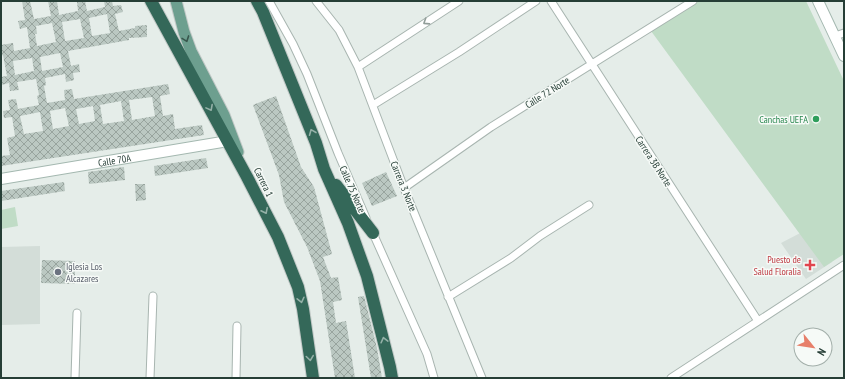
<svg xmlns="http://www.w3.org/2000/svg" width="845" height="379" font-family="'PT Sans Narrow',sans-serif">
  <defs>
    <pattern id="building-cross-hatch" width="8" height="8" patternUnits="userSpaceOnUse"><rect width="8" height="8" fill="#bbc8c2"/><path d="M0 0l8 8M0 8l8-8" fill="none" stroke="#98a49e"/></pattern>
  </defs>
  <rect width="100%" height="100%" fill="#e5ede9"/>
  <path fill="#d3ddd8" d="M808,229L832,262L806,279L781,243Z
    M40,246V324L1,325V247Z"/>
  <path fill="#c0dcc6" d="M698,1H806L844,81V254L824,267L651,31Z
    M15,207L18,226L1,229V210Z"/>
  <path fill="url(#building-cross-hatch)" fill-rule="evenodd" d="M22,1H30L34,19L51,16L48,1H57L59,15L78,11L77,2L85,1L87,11L105,7L104,1H112L113,6L121,5L123,12L115,14L119,31L135,28V26L147,25V37L129,38V40L68,51L71,66L79,64L80,72L73,73L74,80L66,82L65,74L45,78L46,85L44,86L47,103L65,100L64,90L72,89L74,99L168,84L170,94L160,96L163,116L173,114L175,129L202,125L204,135L1,166V156L10,155L7,138L15,136L12,117L4,118L3,111L10,110L8,100L16,99L18,109L39,105L37,96L39,95L36,79L17,82L19,90L10,91L9,83L1,85V77L7,76L3,55L1,56V45L13,43L14,51L30,48L27,27L20,29L18,21L25,20ZM107,14L110,33L92,36L89,18ZM80,19L84,38L65,41L62,22ZM52,23L56,42L37,46L35,34H37L36,26ZM60,53L63,67L42,71L40,57ZM32,58L34,71L15,75L13,61ZM152,97L155,116L132,120L129,100ZM121,101L124,121L103,124L100,105ZM93,106L95,121L79,124L76,109ZM65,108L69,126L53,129L50,111ZM40,112L43,131L24,134L20,116Z
    M276,96L301,167L314,187L332,254L323,257L331,278L338,277L342,300L333,302L336,323L346,321L355,378H335L320,281L307,247L284,202L279,175L253,105Z
    M206,158L208,168L155,176L154,166Z
    M124,167L125,180L89,184L88,172Z
    M386,172L397,196L372,206L362,183Z
    M64,182L65,191L1,201V191Z
    M135,184H145L146,200L136,201Z
    M42,260L75,261V284L41,283Z
    M364,296L377,348L382,378H371L358,297Z"/>
  <g fill="none" stroke-linecap="round" stroke-linejoin="round">
    <defs>
      <path id="street" d="M269,1L293,44L307,74L338,153L366,218
        M316,1L339,30L358,67L404,188L482,378
        M551,1L758,321
        M835,36L844,33
        M358,67L459,1
        M373,105L459,52L536,1
        M404,188L491,127L693,1
        M372,231L427,354L434,378
        M448,297L511,258L540,236L589,205
        M75,378L77,313
        M150,378L153,296
        M236,378L237,326
        M671,378L844,265"/>
      <g id="secondary">
        <path d="M818,1L844,56"/>
        <path id="s1" d="M1,179L228,141"/>
      </g>
      <path id="primary" d="M176,1L184,32L191,51L224,115L238,152"/>
      <path id="highway" d="M151,1L247,177L278,237L298,287L303,309L313,378
        M257,1L263,12L316,143L324,169L348,223L367,276L390,367L392,378
        M336,185L373,233"/>
    </defs>
    <use href="#street" stroke="#a8b5b0" stroke-width="9"/>
    <use href="#secondary" stroke="#a4b8b0" stroke-width="12"/>
    <use href="#primary" stroke="#c2c9c7" stroke-width="13"/>
    <use href="#highway" stroke="#c2c9c7" stroke-width="14"/>
    <use href="#street" stroke="#fff" stroke-width="7"/>
    <use href="#secondary" stroke="#fff" stroke-width="10"/>
    <use href="#primary" stroke="#6d9f8f" stroke-width="11"/>
    <use href="#highway" stroke="#346859" stroke-width="12"/>
  </g>
  <defs><path id="oneway-chevron" d="M-2-3.5L2.5 0L-2 3.5" fill="none" stroke-width="1.6" stroke-linecap="round" stroke-linejoin="round"/></defs>
  <use stroke="#929e9a" href="#oneway-chevron" transform="translate(426 22) rotate(147)"/>
  <use stroke="#38564c" href="#oneway-chevron" transform="translate(186 39) rotate(70)"/>
  <g stroke="#95b1a8">
    <use href="#oneway-chevron" transform="translate(210 108) rotate(62)"/>
    <use href="#oneway-chevron" transform="translate(312 132) rotate(-112)"/>
    <use href="#oneway-chevron" transform="translate(265 211) rotate(64)"/>
    <use href="#oneway-chevron" transform="translate(301 300) rotate(77)"/>
    <use href="#oneway-chevron" transform="translate(384 340) rotate(-104)"/>
    <use href="#oneway-chevron" transform="translate(310 358) rotate(82)"/>
  </g>
  <circle fill="#2e9e5b" stroke="#f6faf7" stroke-width="1.5" cx="816" cy="119" r="4"/>
  <path fill="#e0444e" stroke="#f6faf7" stroke-width="1.5" d="M808 259h4v4h4v4h-4v4h-4v-4h-4v-4h4z"/>
  <circle fill="#6b7280" stroke="#f6faf7" stroke-width="1.5" cx="58" cy="272" r="4"/>
  <g text-anchor="middle" stroke-width="3" stroke-linejoin="round" paint-order="stroke">
    <g font-size="10" fill="#263e36" stroke="#f6faf7">
      <text transform="translate(547 92) rotate(-32)" y="4">Calle 72 Norte</text>
      <text dy="4" stroke="none"><textPath href="#s1" startOffset="115">Calle 70A</textPath></text>
      <text transform="translate(654 161) rotate(57)" y="4">Carrera 3B Norte</text>
      <text transform="translate(264 182) rotate(64)" y="4">Carrera 1</text>
      <text transform="translate(404 186) rotate(68)" y="4">Carrera 3 Norte</text>
      <text transform="translate(353 189) rotate(66)" y="4">Calle 75 Norte</text>
    </g>
    <g font-size="10" fill="#27864d" stroke="#f6faf7" text-anchor="end">
      <text x="808" y="123">Canchas UEFA</text>
    </g>
    <g font-size="10" fill="#be3a42" stroke="#f6faf7" text-anchor="end">
      <text x="801" y="263">Puesto de<tspan x="801" dy="12">Salud Floralia</tspan></text>
    </g>
    <g font-size="10" fill="#5b616d" stroke="#f6faf7" text-anchor="start">
      <text x="66" y="270">Iglesia Los<tspan x="66" dy="12">Alcazares</tspan></text>
    </g>
  </g>
  <rect width="845" height="379" fill="none" stroke="#263e36" stroke-width="4"/>
  <g transform="translate(813 347) rotate(120)"><circle r="19" fill="#f6faf7" stroke="#a3afaa"/>
  <path d="M0-3L7 15L0 10L-7 15Z" fill="#e77f6a"/>
  <text y="-6" font-size="11" font-weight="bold" text-anchor="middle" fill="#263e36">N</text>
  </g>
</svg>
